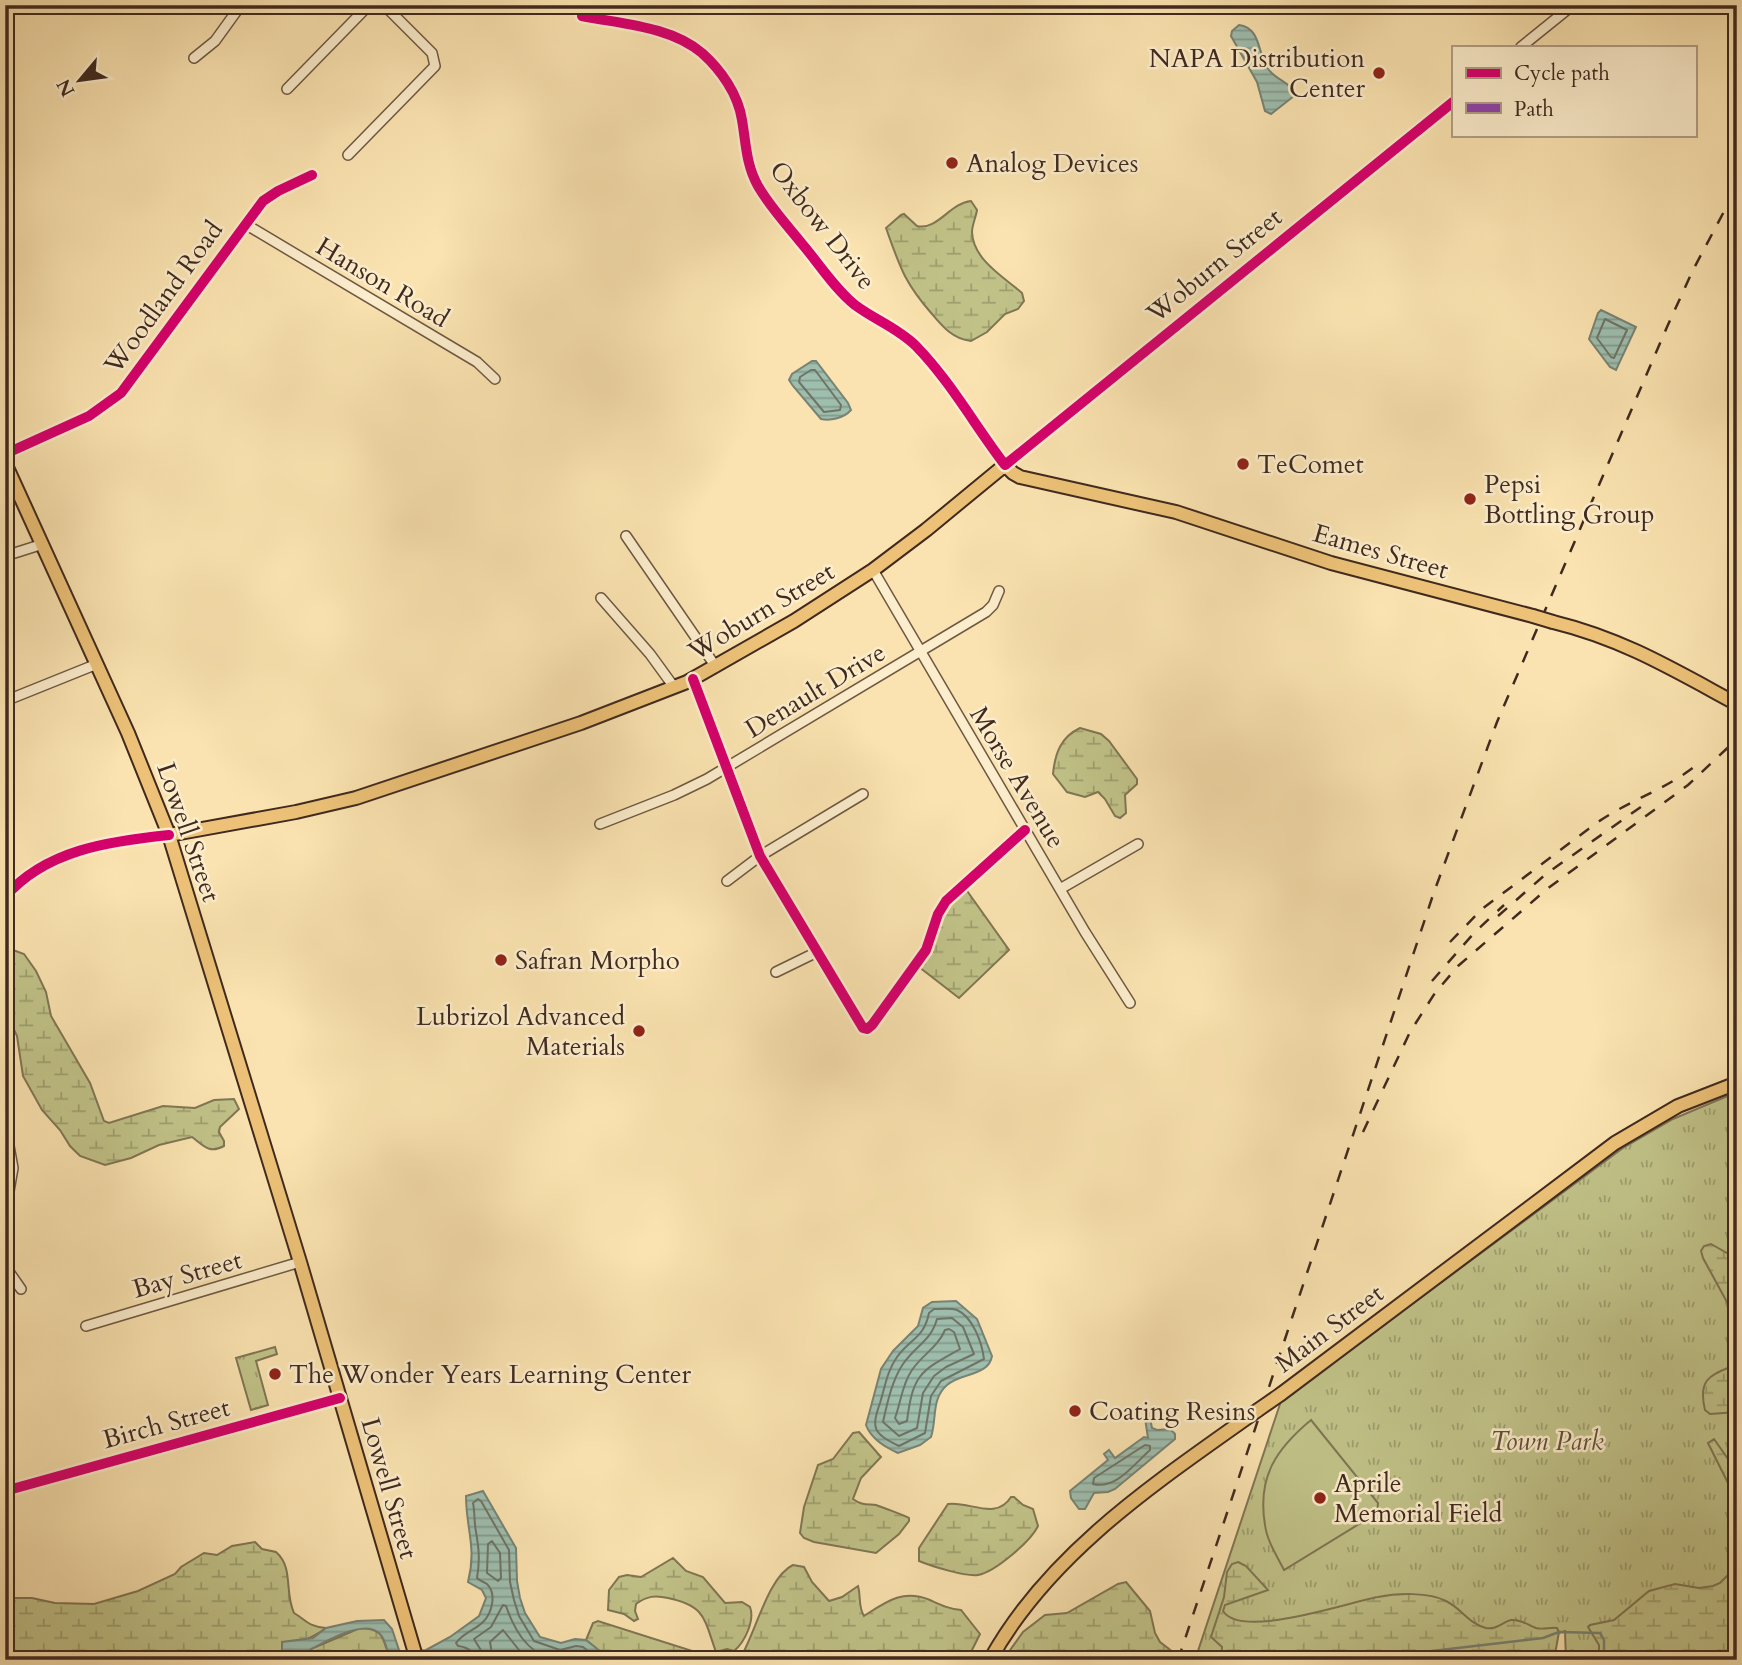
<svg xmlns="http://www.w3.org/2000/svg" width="1742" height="1665" font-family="Cardo,serif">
  <defs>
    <pattern id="grass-tufts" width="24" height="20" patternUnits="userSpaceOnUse" patternTransform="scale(1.75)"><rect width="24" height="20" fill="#c1c389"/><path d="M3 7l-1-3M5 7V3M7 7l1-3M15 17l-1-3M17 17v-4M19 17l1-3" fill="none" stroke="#9e9f6f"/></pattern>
    <pattern id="wetland-marsh" width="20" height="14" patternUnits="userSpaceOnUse" patternTransform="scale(1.75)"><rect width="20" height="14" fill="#c1c389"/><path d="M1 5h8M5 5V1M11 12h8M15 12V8" fill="none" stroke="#9e9f6f"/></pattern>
    <pattern id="water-rules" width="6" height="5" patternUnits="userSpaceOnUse" patternTransform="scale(1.75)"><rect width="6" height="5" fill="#9ebeae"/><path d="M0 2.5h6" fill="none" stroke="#829b8d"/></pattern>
  </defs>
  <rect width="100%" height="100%" fill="#fae3b0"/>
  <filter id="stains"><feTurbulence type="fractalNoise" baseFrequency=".00286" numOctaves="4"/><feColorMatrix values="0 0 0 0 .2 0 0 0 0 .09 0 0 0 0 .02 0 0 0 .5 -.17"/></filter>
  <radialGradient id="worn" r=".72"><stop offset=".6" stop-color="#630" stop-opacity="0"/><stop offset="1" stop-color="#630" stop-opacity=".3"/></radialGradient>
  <path fill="url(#grass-tufts)" stroke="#807654" stroke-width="2" d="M1737,1092V1660H1566L1565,1631L1558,1633L1548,1660H1195L1281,1401L1623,1148L1673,1119Z
    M275,1347L277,1354L256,1361L268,1405L251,1410L236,1358Z"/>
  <path fill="url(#wetland-marsh)" stroke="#807654" stroke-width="2" d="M971,201L977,210C976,217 972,225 972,232C973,260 1004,277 1022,293L1024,301L1018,309L1005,314L987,332L971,341C953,339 943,327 932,314C904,282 900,267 886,228L901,215L904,214L917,226C937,231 950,203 971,201Z
    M1080,728L1101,734L1109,741L1137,779V784L1125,795L1126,813L1120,818L1115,816L1105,799L1098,792L1085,797L1067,792L1053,774C1055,753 1061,737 1080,728Z
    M965,888L1009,950L959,998L919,967L942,915Z
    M5,947L24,954L36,971L46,992L51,1016L90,1083L104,1121L109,1123L163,1106L195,1108L214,1100L234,1099L239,1109L220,1127L219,1132L224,1141V1146C209,1154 204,1146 192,1137L159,1145L131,1158L105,1165L80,1156L70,1146L60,1130L42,1110L23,1076L17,1036L5,1011Z
    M1711,1244L1727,1253L1737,1254V1326L1728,1304L1703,1258L1701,1251L1704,1246Z
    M1737,1364V1412L1710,1414L1705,1410C1697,1377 1712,1375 1737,1364Z
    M859,1432L881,1457L861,1478L853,1499C861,1505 866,1504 876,1505C879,1506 906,1516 909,1518V1521L899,1534L876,1553L814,1542L804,1538L800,1533L804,1507L818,1465L833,1459L853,1433Z
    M1714,1439L1728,1459L1737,1463V1512L1730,1499L1729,1485L1708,1443Z
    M1011,1497H1014L1023,1505L1033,1509L1038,1526C1031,1541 995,1572 978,1575C966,1577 931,1566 919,1561V1548L948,1504C970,1501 996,1521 1011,1497Z
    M255,1542L262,1549L276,1552C294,1568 284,1591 294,1613C306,1620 309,1627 326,1628C312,1639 296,1643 281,1651L282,1660H5V1598H32L55,1603L94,1604L138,1591L175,1574L181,1567L204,1553L217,1555L232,1546Z
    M673,1558L686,1571L703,1577L725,1603L742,1602L750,1607C755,1620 745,1642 734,1651L727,1649L716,1652C704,1619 706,1606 668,1598C655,1595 647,1596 636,1604L635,1611L638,1619L634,1621L624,1614L608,1610L609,1590L619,1577L627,1575L641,1577Z
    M1238,1562L1246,1566L1268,1590L1225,1605L1223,1611C1241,1640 1349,1602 1378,1597C1397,1593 1429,1592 1446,1601C1461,1608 1469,1624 1486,1628C1497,1630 1502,1622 1511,1620C1521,1619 1528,1625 1536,1628C1542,1630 1551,1627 1557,1628L1559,1632L1554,1660H1221L1222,1647L1211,1637L1224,1597L1227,1572L1232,1564Z
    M793,1565L804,1567L812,1582L829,1601L842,1597L858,1586C861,1596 858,1607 864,1616C887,1601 903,1589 930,1600C941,1605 949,1609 961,1610L980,1634L967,1660H607L606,1656L586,1640L593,1623L598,1621L711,1657L727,1658L742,1655C756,1630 769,1576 793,1565Z
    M1737,1566V1660H1599V1645L1588,1627L1590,1625L1614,1620L1649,1591L1675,1584L1699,1588L1713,1586L1720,1583Z
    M1126,1582L1150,1611L1155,1633L1160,1642L1173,1652L1174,1660H1003L1023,1632L1045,1615L1067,1613L1118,1584Z
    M360,1628C388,1629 381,1641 391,1660H308L305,1654L311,1649Z"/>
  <path fill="#c1c389" stroke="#807654" stroke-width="2" d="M1311,1420L1378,1503L1377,1513L1284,1570C1277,1556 1267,1541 1265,1525C1257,1477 1276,1449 1311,1420Z"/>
  <path fill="url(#water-rules)" stroke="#788375" stroke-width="2" d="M1239,25C1262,28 1257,55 1269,70C1276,79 1288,82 1295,92L1294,96L1271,114L1265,111L1257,82L1231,36L1232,31Z
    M1601,310L1636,327L1616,370L1610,367L1589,339L1598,313Z
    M812,361H816L848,403L851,410C844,418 831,421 821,419L793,386L789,380L792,374Z
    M956,1301L977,1319L992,1356C989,1376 960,1373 947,1385C931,1399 937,1419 931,1437L920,1445L898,1453C885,1447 871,1439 866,1425L881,1369L893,1351L918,1326L923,1308L932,1302Z
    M1148,1408L1152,1428L1157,1430L1170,1429L1175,1434V1439L1115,1489L1108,1492L1094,1493L1085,1509H1079L1071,1498L1070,1491L1108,1460L1104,1454L1109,1450L1115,1458L1144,1437L1148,1438L1145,1418Z
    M483,1491L516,1548L517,1581L520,1598L525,1613L540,1637L561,1643L575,1639L586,1640L606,1656L607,1660H470L464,1654H459L446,1660H391C386,1652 387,1641 380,1634C365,1618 327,1641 311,1649L306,1654L308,1660H282V1642L313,1638L326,1628L357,1621L384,1620L392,1629L399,1650L403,1653L426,1650L450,1637L479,1616L486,1598L482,1590L468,1582C477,1547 466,1529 466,1496Z"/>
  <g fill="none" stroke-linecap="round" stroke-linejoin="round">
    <path stroke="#6f7466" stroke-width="2" d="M1605,319L1627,330L1614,358L1611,357L1597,338Z
      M811,370H815L841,405L840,410L824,412L799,382L800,377Z
      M934,1309C941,1309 952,1308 957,1310C973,1317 982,1343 984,1359L941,1381L931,1396L925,1433L899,1446C873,1433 871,1429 880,1403C885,1387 887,1371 897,1357C911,1338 924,1338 929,1313Z
      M937,1319L952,1318L963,1327L974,1354L946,1367L934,1376L923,1393L917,1428L899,1436L883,1422C887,1404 892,1380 903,1364C915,1346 931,1341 937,1319Z
      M945,1330L949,1329L954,1332L960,1349C921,1371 913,1373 907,1421L899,1424L895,1418C901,1402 902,1384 912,1370C922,1355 938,1347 945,1330Z
      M1145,1445L1150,1446V1450C1134,1464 1116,1490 1093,1484L1094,1478Z
      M492,1541L500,1553L501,1578L498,1581L487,1573L488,1544Z
      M474,1660C474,1650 466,1647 458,1646L456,1643C463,1633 475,1630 483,1622C492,1613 497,1594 487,1584C484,1582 480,1581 477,1578C480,1561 479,1549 476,1532C474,1522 475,1513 473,1503L478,1499L481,1501L509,1550L510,1582L514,1600L519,1616L534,1641L560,1650L576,1646L583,1647L599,1660
      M483,1660L482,1652L474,1639L491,1627L503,1605L506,1606C515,1632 532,1661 563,1658C569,1658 573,1656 579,1655L586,1660
      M493,1660L490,1642L503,1630L527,1660"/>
    <path stroke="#788375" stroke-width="2.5" d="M1157,1660L1167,1654L1175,1659
      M1355,1660L1543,1638L1559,1632L1600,1633L1604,1640V1660"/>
    <defs>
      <path id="minor" d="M582,16C621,24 670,26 702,53C721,70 738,94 742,120C746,143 746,165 758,186C770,207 788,226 803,245C820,265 835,289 855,305C875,320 898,328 916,346C951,382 975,426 1005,465L1453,102
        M1521,47L1573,5
        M194,58L215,41L241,5
        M287,89L369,5
        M348,155L435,66L432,53L384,5
        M245,224L477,362L495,379
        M5,454L89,416L121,393L263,201L278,191L312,175
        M626,536L716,667
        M5,556L43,544
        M873,570L1085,932L1130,1003
        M601,598L650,654L674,687
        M693,679L760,856L863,1028L867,1029L872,1025L926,950L938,914L946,901L1025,830
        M5,701L97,664
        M600,824L674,795L707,779L986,612L993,605L999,591
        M727,881L760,856L863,794
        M1060,889L1138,844
        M5,897C45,850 110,841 169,835
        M776,972L817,952
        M5,1124L13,1168L9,1191
        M5,1266L21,1289
        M86,1326L300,1262
        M5,1491L340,1398"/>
      <path id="major" d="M5,463L128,733L169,835L300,1262L417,1660
        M1553,622C1623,639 1674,670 1737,704
        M169,835L296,812L356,798L581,723L687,682L794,621L873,570L926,530L1005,465L1013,473L1020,477L1176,512L1331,563L1533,616
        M1281,1394L1615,1143L1678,1106L1737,1083
        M990,1660C1050,1551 1160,1480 1258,1410"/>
    </defs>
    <use href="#minor" stroke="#6e5843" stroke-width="12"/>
    <use href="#major" stroke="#402a1f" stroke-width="16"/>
    <use href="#minor" stroke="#fcedcc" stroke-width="9"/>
    <use href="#major" stroke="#edc278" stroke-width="12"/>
    <path stroke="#402a1f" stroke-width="2.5" stroke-dasharray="12 12" stroke-linecap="butt" d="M1498,916L1546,874L1645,804
      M1450,942L1482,909L1595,824C1629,800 1668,789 1699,763
      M1432,981L1474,933L1504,905
      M1363,1132L1410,1032L1435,993L1458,966L1547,889L1688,785L1737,739
      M1178,1660L1434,892L1497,722L1667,327L1693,270L1737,187"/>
    <defs>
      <path id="major-bridge" d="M1533,616L1553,622
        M1258,1410L1281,1394"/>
    </defs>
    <use href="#major-bridge" stroke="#402a1f" stroke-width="16" stroke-linecap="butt"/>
    <use href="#major-bridge" stroke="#edc278" stroke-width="12"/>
    <path stroke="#8e44ad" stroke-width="9" stroke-dasharray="18 9" stroke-linecap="butt" d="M1574,1660L1575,1650"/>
    <defs>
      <path id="cycleway" d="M582,16C621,24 670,26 702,53C721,70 738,94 742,120C746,143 746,165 758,186C770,207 788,226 803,245C820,265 835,289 855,305C875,320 898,328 916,346C951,382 975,426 1005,465L1453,102
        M5,454L89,416L121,393L263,201L278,191L312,175
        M693,679L760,856L863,1028L867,1029L872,1025L926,950L938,914L946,901L1025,830
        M5,897C45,850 110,841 169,835
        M5,1491L340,1398"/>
    </defs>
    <use href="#cycleway" stroke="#fcedcc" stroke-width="15"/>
    <use href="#cycleway" stroke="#d6006c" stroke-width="10"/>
  </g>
  <g fill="#8f2418" stroke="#fcedcc" stroke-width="2.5">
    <circle cx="1379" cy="73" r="7"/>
    <circle cx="952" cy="163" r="7"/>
    <circle cx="1243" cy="464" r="7"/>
    <circle cx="1470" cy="499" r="7"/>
    <circle cx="501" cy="960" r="7"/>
    <circle cx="639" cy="1031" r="7"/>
    <circle cx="275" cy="1374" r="7"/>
    <circle cx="1075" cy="1411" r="7"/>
    <circle cx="1320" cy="1498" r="7"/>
  </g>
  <g text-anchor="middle" stroke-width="5" stroke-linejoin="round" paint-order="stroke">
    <g font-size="26" fill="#402a1f" stroke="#fcedcc" text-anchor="start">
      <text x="1365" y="67" text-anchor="end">NAPA Distribution<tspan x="1365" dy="30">Center</tspan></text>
      <text x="966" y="172">Analog Devices</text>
      <text x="1257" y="473">TeComet</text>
      <text x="1484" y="493">Pepsi<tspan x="1484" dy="30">Bottling Group</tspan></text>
      <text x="515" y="969">Safran Morpho</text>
      <text x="625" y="1025" text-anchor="end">Lubrizol Advanced<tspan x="625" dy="30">Materials</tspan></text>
      <text x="289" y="1383">The Wonder Years Learning Center</text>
      <text x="1089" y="1420">Coating Resins</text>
      <text x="1334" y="1492">Aprile<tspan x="1334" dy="30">Memorial Field</tspan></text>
    </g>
    <g font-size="26" fill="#402a1f" stroke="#fcedcc">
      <text transform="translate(823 225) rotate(52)" y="9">Oxbow Drive</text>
      <text transform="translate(1214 265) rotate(-39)" y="9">Woburn Street</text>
      <text transform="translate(383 282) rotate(31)" y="9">Hanson Road</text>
      <text transform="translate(163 297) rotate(-54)" y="9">Woodland Road</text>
      <text transform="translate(1381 551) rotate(16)" y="9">Eames Street</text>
      <text transform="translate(761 611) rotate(-31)" y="9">Woburn Street</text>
      <text transform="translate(815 690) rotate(-31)" y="9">Denault Drive</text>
      <text transform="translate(1018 777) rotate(59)" y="9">Morse Avenue</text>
      <text transform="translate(189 832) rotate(71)" y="9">Lowell Street</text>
      <text transform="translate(187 1274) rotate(-16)" y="9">Bay Street</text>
      <text transform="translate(1329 1328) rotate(-37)" y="9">Main Street</text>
      <text transform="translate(166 1423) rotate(-15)" y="9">Birch Street</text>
      <text transform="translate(390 1488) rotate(74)" y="9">Lowell Street</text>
    </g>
    <g font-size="26" font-style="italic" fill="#60503a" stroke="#fcedcc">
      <text x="1547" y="1450">Town Park</text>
    </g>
  </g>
  <rect width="1742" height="1665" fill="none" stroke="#fae3b0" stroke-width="28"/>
  <rect x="7" y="7" width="1728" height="1651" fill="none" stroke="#402a1f" stroke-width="3.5"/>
  <rect x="14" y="14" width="1714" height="1637" fill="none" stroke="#402a1f" stroke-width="2"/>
  <rect x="1452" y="46" width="245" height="91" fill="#fcedcc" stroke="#b19f87" stroke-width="2"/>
  <rect x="1466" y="68" width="35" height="10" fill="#d6006c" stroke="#b19f87" stroke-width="2"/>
  <text x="1514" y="80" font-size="21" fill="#402a1f">Cycle path</text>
  <rect x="1466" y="103" width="35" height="10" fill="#8e44ad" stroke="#b19f87" stroke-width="2"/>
  <text x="1514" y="116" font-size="21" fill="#402a1f">Path</text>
  <g transform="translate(80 80) rotate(241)" stroke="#fcedcc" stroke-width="5" paint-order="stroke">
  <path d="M0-5L12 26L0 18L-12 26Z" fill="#402a1f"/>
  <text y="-10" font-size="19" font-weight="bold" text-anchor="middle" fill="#402a1f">N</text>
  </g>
  <rect width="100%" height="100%" filter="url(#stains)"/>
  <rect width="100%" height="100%" fill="url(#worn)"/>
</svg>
